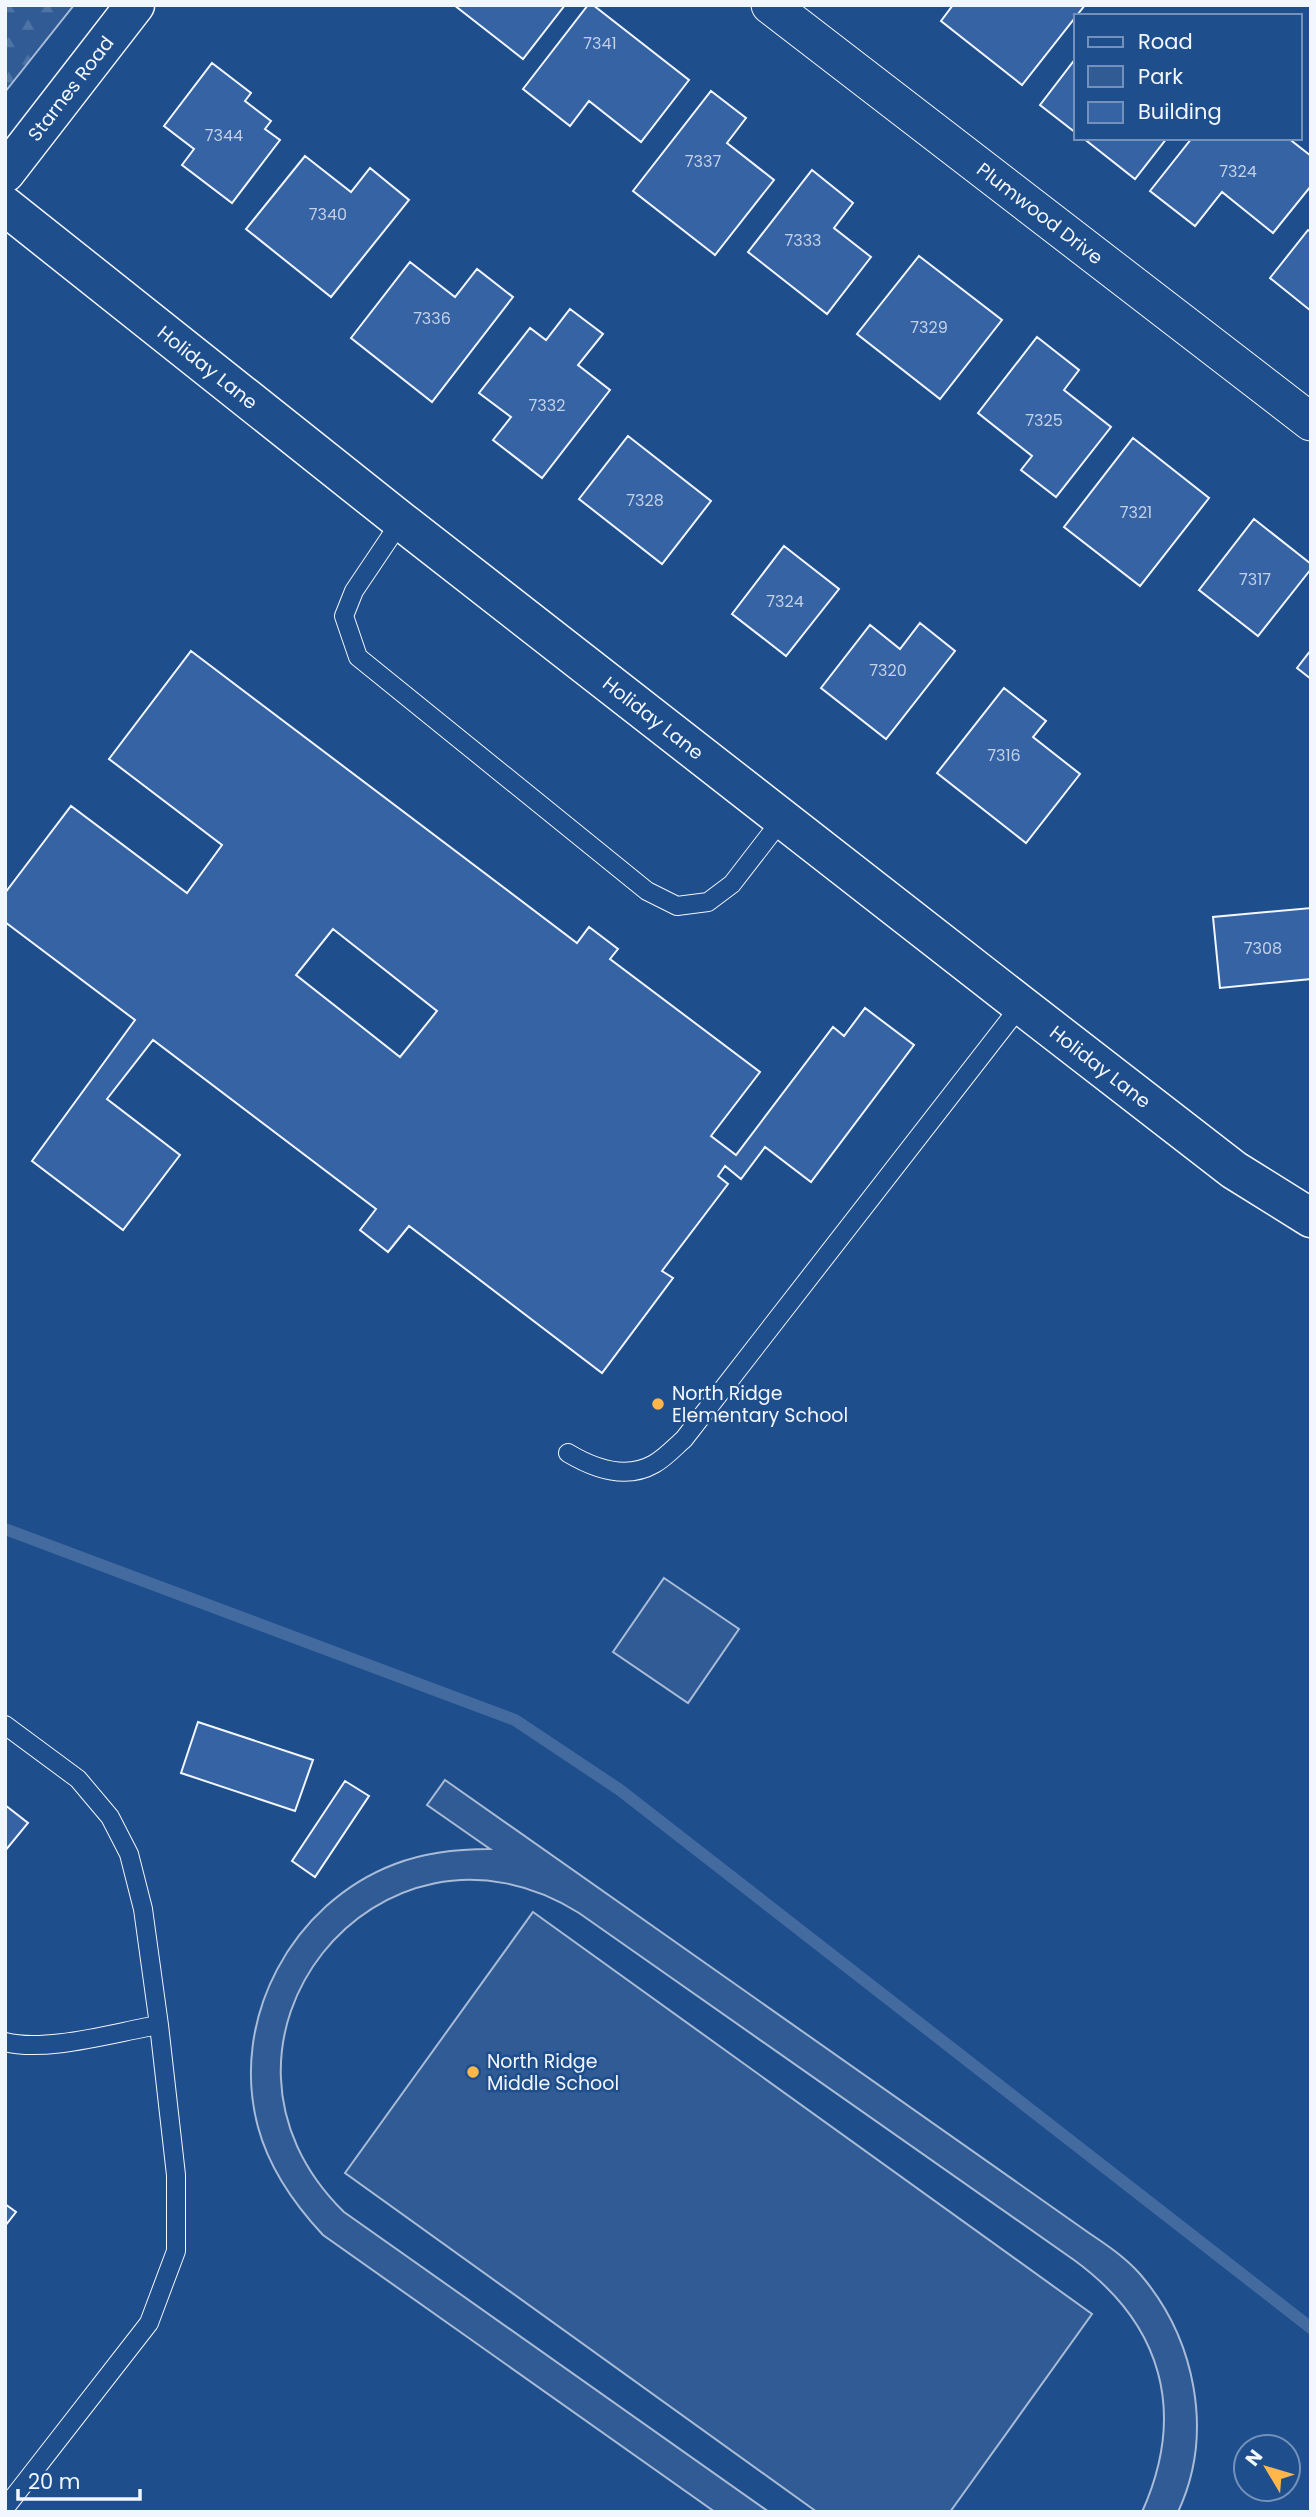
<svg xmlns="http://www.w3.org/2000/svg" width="1316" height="2517" font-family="Poppins,sans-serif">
  <defs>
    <pattern id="forest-firs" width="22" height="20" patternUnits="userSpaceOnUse" patternTransform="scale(1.75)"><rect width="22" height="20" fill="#305b95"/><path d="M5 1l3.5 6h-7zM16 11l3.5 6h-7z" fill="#4e73a5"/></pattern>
  </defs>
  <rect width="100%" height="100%" fill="#1f4e8c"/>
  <path fill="#305b95" stroke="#a8bbd7" stroke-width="2" d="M664,1578L739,1629L688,1703L613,1652Z
    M445,1780L1089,2233C1107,2245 1126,2258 1140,2274C1195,2338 1215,2433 1178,2512H1142C1187,2412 1162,2324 1074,2260L579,1913C379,1788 174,2045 344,2212L769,2512H715L323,2235C294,2204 269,2168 258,2127C229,2019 292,1903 395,1864C426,1852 458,1849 490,1849L427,1805Z
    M533,1912L1092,2314L950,2512H817L345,2173Z"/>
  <path fill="url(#forest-firs)" stroke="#a8bbd7" stroke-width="2" d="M5,5H74L5,92Z"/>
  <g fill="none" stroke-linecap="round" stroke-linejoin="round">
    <path stroke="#446ba0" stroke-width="12" d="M5,1529L515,1720L620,1790L1311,2328"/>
  </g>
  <path fill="#3563a3" stroke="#f2f6ff" stroke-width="2" fill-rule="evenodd" d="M454,5H565L523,59Z
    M588,5H593L689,80L641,142L589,101L570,126L523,89Z
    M953,5H1085L1022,85L941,21Z
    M1076,58V133L1040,105Z
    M212,63L251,93L245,101L271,121L265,129L280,140L232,203L182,165L194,149L164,126Z
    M711,91L746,118L727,143L774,180L715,255L633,191Z
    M1083,138H1167L1135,179Z
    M1192,138H1288L1311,156V186L1273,233L1222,192L1195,226L1150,191Z
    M305,156L351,192L370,168L409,200L331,297L246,229Z
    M812,170L853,203L834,228L871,257L827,314L748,252Z
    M1308,230L1311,232V311L1270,278Z
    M919,256L1002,320L940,399L857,334Z
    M410,262L455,297L477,269L513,297L432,402L351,338Z
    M570,309L603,334L578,365L610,390L542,478L493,440L511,417L479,393L530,328L546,340Z
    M1037,337L1079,370L1064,390L1111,427L1056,497L1021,470L1032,456L978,413Z
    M628,436L711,501L662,564L579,499Z
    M1133,438L1209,498L1140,586L1064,527Z
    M1254,519L1311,564V569L1258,636L1199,590Z
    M784,546L839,589L786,656L732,614Z
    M920,623L955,651L886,739L821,688L870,625L900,649Z
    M1311,650V679L1297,668Z
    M191,651L577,943L589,927L605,939L618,949L610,959L760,1072L711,1136L736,1155L833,1027L844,1036L865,1008L914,1045L811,1182L765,1147L741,1179L725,1166L718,1176L728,1184L662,1271L673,1278L602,1373L409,1226L388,1252L360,1230L376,1209L153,1040L107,1099L180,1155L123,1230L32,1161L135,1020L5,922V893L71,806L187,893L222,845L109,759ZM333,929L437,1011L400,1057L296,975Z
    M1004,688L1046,721L1033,737L1080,774L1026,843L937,773Z
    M1311,908V979L1220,988L1213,917Z
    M198,1722L313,1760L295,1811L181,1773Z
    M345,1781L369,1796L315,1877L292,1861Z
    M5,1805L28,1823L5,1851Z
    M5,2204L16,2212L5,2226Z"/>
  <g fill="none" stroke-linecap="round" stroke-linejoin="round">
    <defs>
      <path id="service" d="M401,521L354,591L344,616L358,657L647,891L677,906L708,902L732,884L783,818
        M568,1453C593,1468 626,1480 654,1464C665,1458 675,1447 684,1439L1021,1005
        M5,1725L78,1779L110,1817L129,1854L143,1909L159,2025L176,2175V2251L149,2323L5,2508
        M5,2042C46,2053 116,2032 159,2025"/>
      <g id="minor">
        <path id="s1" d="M770,5L1311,422"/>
      </g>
      <g id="tertiary">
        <path id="s2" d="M5,206L401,521L1021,1005L1234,1170L1311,1218"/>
      </g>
      <g id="secondary">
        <path id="s3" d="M5,173L135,5"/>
      </g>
    </defs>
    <use href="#service" stroke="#f2f6ff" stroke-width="20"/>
    <use href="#minor" stroke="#f2f6ff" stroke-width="39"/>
    <use href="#tertiary" stroke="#f2f6ff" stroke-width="41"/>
    <use href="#secondary" stroke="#f2f6ff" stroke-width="41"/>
    <use href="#service" stroke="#1f4e8c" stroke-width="18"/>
    <use href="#minor" stroke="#1f4e8c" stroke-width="37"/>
    <use href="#tertiary" stroke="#1f4e8c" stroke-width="38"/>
    <use href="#secondary" stroke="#1f4e8c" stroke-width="38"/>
  </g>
  <g fill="#ffb74d" stroke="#1f4e8c" stroke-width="2.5">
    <circle cx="658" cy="1404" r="7"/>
    <circle cx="473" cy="2072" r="7"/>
  </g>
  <g text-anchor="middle" stroke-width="5" stroke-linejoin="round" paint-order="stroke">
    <g font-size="16" fill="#c3d1e8">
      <text x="600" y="49">7341</text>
      <text x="224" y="141">7344</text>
      <text x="703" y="167">7337</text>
      <text x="1238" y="177">7324</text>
      <text x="328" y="220">7340</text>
      <text x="803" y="246">7333</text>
      <text x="432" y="324">7336</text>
      <text x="929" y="333">7329</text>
      <text x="547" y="411">7332</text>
      <text x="1044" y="426">7325</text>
      <text x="645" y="506">7328</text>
      <text x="1136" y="518">7321</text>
      <text x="1255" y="585">7317</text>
      <text x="785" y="607">7324</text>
      <text x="888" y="676">7320</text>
      <text x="1004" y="761">7316</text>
      <text x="1263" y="954">7308</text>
    </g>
    <g font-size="19" fill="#f2f6ff" stroke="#1f4e8c">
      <text dy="7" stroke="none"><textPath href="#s3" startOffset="107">Starnes Road</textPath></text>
      <text dy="7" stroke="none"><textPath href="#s1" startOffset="341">Plumwood Drive</textPath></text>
      <text dy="7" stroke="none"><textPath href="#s2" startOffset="259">Holiday Lane</textPath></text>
      <text dy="7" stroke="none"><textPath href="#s2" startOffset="826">Holiday Lane</textPath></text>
      <text dy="7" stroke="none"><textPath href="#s2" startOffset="1393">Holiday Lane</textPath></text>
    </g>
    <g font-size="19" fill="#f2f6ff" stroke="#1f4e8c" text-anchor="start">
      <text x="672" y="1400">North Ridge<tspan x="672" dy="22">Elementary School</tspan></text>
      <text x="487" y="2068">North Ridge<tspan x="487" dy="22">Middle School</tspan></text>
    </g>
  </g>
  <rect width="1316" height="2517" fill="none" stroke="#f2f6ff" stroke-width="14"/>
  <rect x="1074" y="14" width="228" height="126" fill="#1f4e8c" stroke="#7391ba" stroke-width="2"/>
  <rect x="1088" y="37" width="35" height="10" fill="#1f4e8c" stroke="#7391ba" stroke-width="2"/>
  <text x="1138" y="49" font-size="21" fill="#f2f6ff">Road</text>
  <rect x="1088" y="66" width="35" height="21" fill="#305b95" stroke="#7391ba" stroke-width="2"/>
  <text x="1138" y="84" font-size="21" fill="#f2f6ff">Park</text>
  <rect x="1088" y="102" width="35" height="21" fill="#3563a3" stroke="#7391ba" stroke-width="2"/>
  <text x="1138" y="119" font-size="21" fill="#f2f6ff">Building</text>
  <g transform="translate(1267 2468) rotate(308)"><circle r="33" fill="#1f4e8c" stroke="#7391ba" stroke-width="2"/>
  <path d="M0-5L12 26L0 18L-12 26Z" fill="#ffb74d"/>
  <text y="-10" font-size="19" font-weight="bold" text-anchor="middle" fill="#f2f6ff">N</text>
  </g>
  <path d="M18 2489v10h122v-10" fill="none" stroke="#f2f6ff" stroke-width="3.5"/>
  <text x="28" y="2489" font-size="21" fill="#f2f6ff" stroke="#1f4e8c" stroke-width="5" paint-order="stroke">20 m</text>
</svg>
